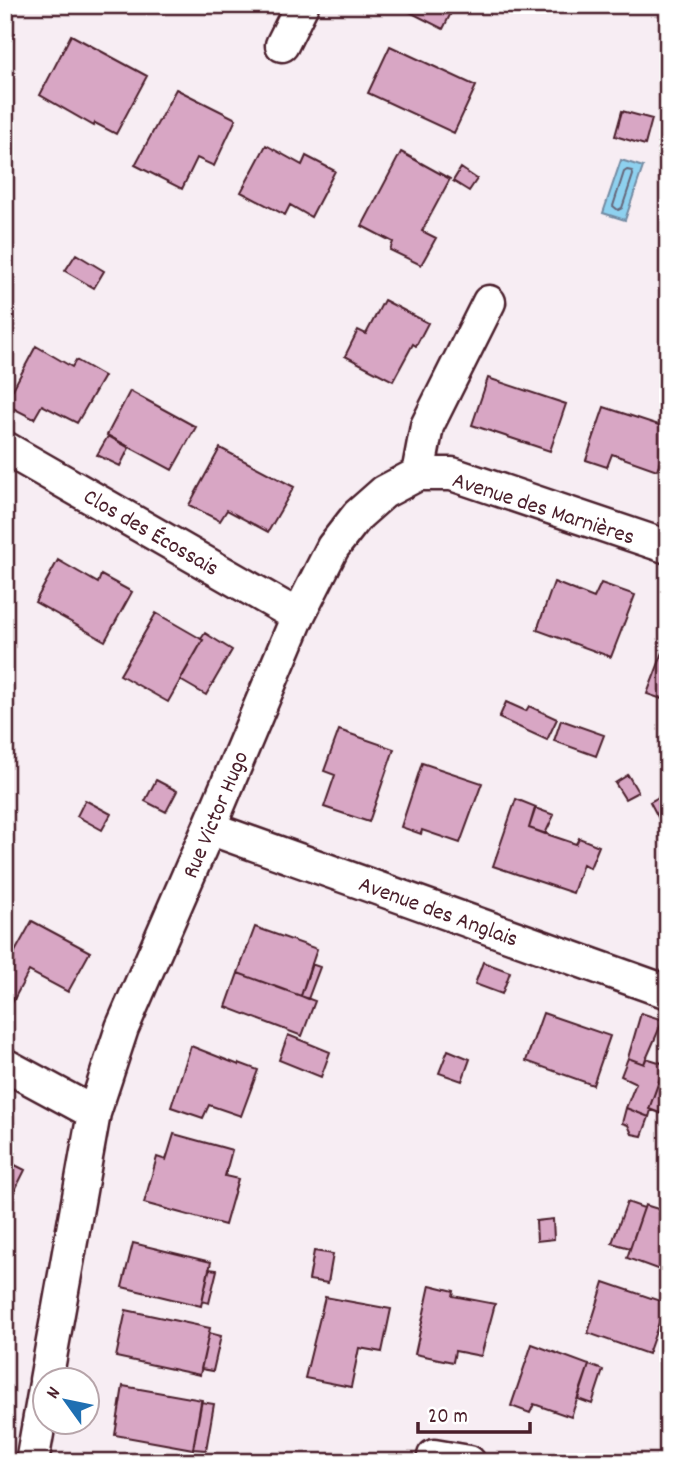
<svg xmlns="http://www.w3.org/2000/svg" width="673" height="1467" font-family="Dekko,sans-serif">
  <rect width="100%" height="100%" fill="#f7edf3"/>
  <filter id="ink" filterUnits="userSpaceOnUse"><feTurbulence type="fractalNoise" baseFrequency=".0143" numOctaves="2"/><feDisplacementMap in="SourceGraphic" scale="14" xChannelSelector="R" yChannelSelector="G"/><feConvolveMatrix kernelMatrix="1 2 1 2 8 2 1 2 1" color-interpolation-filters="sRGB"/></filter>
  <g filter="url(#ink)">
    <path fill="#8ed1ef" stroke="#738aa1" stroke-width="2" d="M621,160L643,167L625,220L603,213Z"/>
    <g fill="none" stroke-linecap="round" stroke-linejoin="round">
      <path stroke="#656679" stroke-width="2" d="M627,170L632,171L633,175L622,208L618,210L613,206L624,172Z"/>
    </g>
    <path fill="#d8a6c4" stroke="#4a1f2b" stroke-width="2" d="M396,5H455L443,29Z
      M71,35L147,76L116,134L95,123L94,126L40,95Z
      M390,46L476,86L454,133L368,93Z
      M176,89L236,119L214,166L197,158L182,189L135,165Z
      M622,111L652,119L645,145L615,136Z
      M266,145L302,165L306,156L335,171L311,217L290,205L285,215L241,192Z
      M401,152L450,179L422,231L436,238L421,265L390,250L393,242L362,226Z
      M461,168L477,179L469,191L453,181Z
      M76,254L104,271L94,288L65,271Z
      M384,300L428,323L416,346L413,344L393,381L345,356L358,330L366,334Z
      M36,346L72,367L76,360L104,376L77,423L42,405L34,419L5,404Z
      M488,378L566,404L550,451L472,425Z
      M130,391L196,427L172,470L107,435Z
      M604,407L668,428V438L657,470L612,454L607,467L586,460Z
      M108,436L129,448L120,466L97,455Z
      M220,448L294,487L268,532L227,510L220,521L189,505Z
      M58,560L98,583L101,575L132,592L105,641L35,602Z
      M554,582L594,598L601,583L635,595L611,657L537,630Z
      M156,613L203,640L168,702L120,675Z
      M205,633L232,650L206,695L180,680L203,640L201,639Z
      M668,639V701L647,694Z
      M506,702L526,711L529,706L557,719L547,740L499,718Z
      M561,720L604,735L596,756L554,741Z
      M339,730L394,749L369,822L324,807L335,775L324,771Z
      M422,763L482,783L460,843L422,830L421,834L401,827Z
      M628,775L638,792L625,799L615,783Z
      M156,780L177,791L166,812L145,801Z
      M668,792V811L658,817L650,802Z
      M516,799L536,807L529,828L576,844L579,838L599,846L590,868L583,864L573,893L493,866Z
      M85,800L111,814L102,830L77,816Z
      M535,808L554,815L545,834L529,828Z
      M32,921L90,952L68,992L29,971L11,1005L5,1002V956L11,959Z
      M255,927L317,949L301,996L238,973Z
      M483,962L510,972L502,994L475,984Z
      M311,964L320,967L308,999L301,996Z
      M238,973L315,1001L302,1036L226,1007Z
      M543,1013L610,1036L593,1085L526,1061Z
      M641,1013L663,1020L644,1064L628,1058Z
      M288,1035L330,1052L321,1077L279,1060Z
      M191,1046L239,1065V1063L258,1070L241,1116L209,1105L203,1118L171,1107Z
      M448,1050L470,1059L462,1081L439,1073Z
      M668,1057V1116L649,1109Z
      M628,1058L644,1064L646,1058L665,1064L649,1109L651,1110L649,1117L626,1108L636,1083L621,1076Z
      M626,1108L649,1117L642,1136L632,1134L628,1125L622,1123Z
      M174,1134L232,1150L225,1176L238,1179L225,1225L144,1203L157,1157L166,1160Z
      M5,1160L25,1170L5,1210Z
      M627,1202L644,1208L630,1248L612,1243Z
      M645,1205L668,1212V1273L627,1258Z
      M553,1219L554,1239L537,1241L536,1221Z
      M133,1243L211,1262L201,1306L122,1287Z
      M314,1251L333,1254L328,1283L309,1280Z
      M209,1269L217,1270L209,1303L202,1301Z
      M604,1282L666,1303L648,1354L588,1333Z
      M430,1285L454,1291L453,1296L495,1304L481,1356L455,1351L453,1362L415,1354Z
      M325,1297L391,1309L382,1352L359,1348L351,1387L305,1378Z
      M126,1310L210,1328L200,1375L116,1357Z
      M209,1333L221,1336L213,1371L201,1369Z
      M532,1344L589,1365L571,1417L534,1404L530,1413L511,1406Z
      M589,1365L603,1370L592,1404L578,1399Z
      M123,1386L202,1400L193,1449L115,1435Z
      M201,1402L214,1404L206,1450L193,1449Z"/>
    <g fill="none" stroke-linecap="round" stroke-linejoin="round">
      <defs>
        <path id="minor" d="M282,45L302,5
          M5,448L298,616
          M418,474L427,426L489,302
          M209,828L668,992
          M5,1065L94,1113
          M46,1380L94,1113L122,1028L209,828L298,616L333,547L358,515L384,492L418,474H452L668,547
          M434,1456L469,1462
          M32,1462L46,1383"/>
      </defs>
      <use href="#minor" stroke="#4a1f2b" stroke-width="37"/>
      <use href="#minor" stroke="#fff" stroke-width="32"/>
    </g>
  </g>
  <g text-anchor="middle" stroke-width="5" stroke-linejoin="round" paint-order="stroke">
    <g font-size="23" fill="#4a1f2b" stroke="#fff">
      <text transform="translate(544 507) rotate(18)" y="8">Avenue des Marnières</text>
      <text transform="translate(152 531) rotate(30)" y="8">Clos des Écossais</text>
      <text transform="translate(214 814) rotate(-67)" y="8">Rue Victor Hugo</text>
      <text transform="translate(439 910) rotate(20)" y="8">Avenue des Anglais</text>
    </g>
  </g>
  <rect width="673" height="1467" fill="none" stroke="#fff" stroke-width="28"/>
  <rect x="14" y="14" width="645" height="1439" fill="none" stroke="#4a1f2b" stroke-width="2.5" filter="url(#ink)"/>
  <g transform="translate(66 1401) rotate(303)"><circle r="33" fill="#ffffff" stroke="#b7a5aa" stroke-width="2"/>
  <path d="M0-5L12 26L0 18L-12 26Z" fill="#1f6fb2"/>
  <text y="-10" font-size="19" font-weight="bold" text-anchor="middle" fill="#4a1f2b">N</text>
  </g>
  <path d="M418 1422v10h112v-10" fill="none" stroke="#4a1f2b" stroke-width="3.5"/>
  <text x="428" y="1422" font-size="21" fill="#4a1f2b" stroke="#ffffff" stroke-width="5" paint-order="stroke">20 m</text>
</svg>
